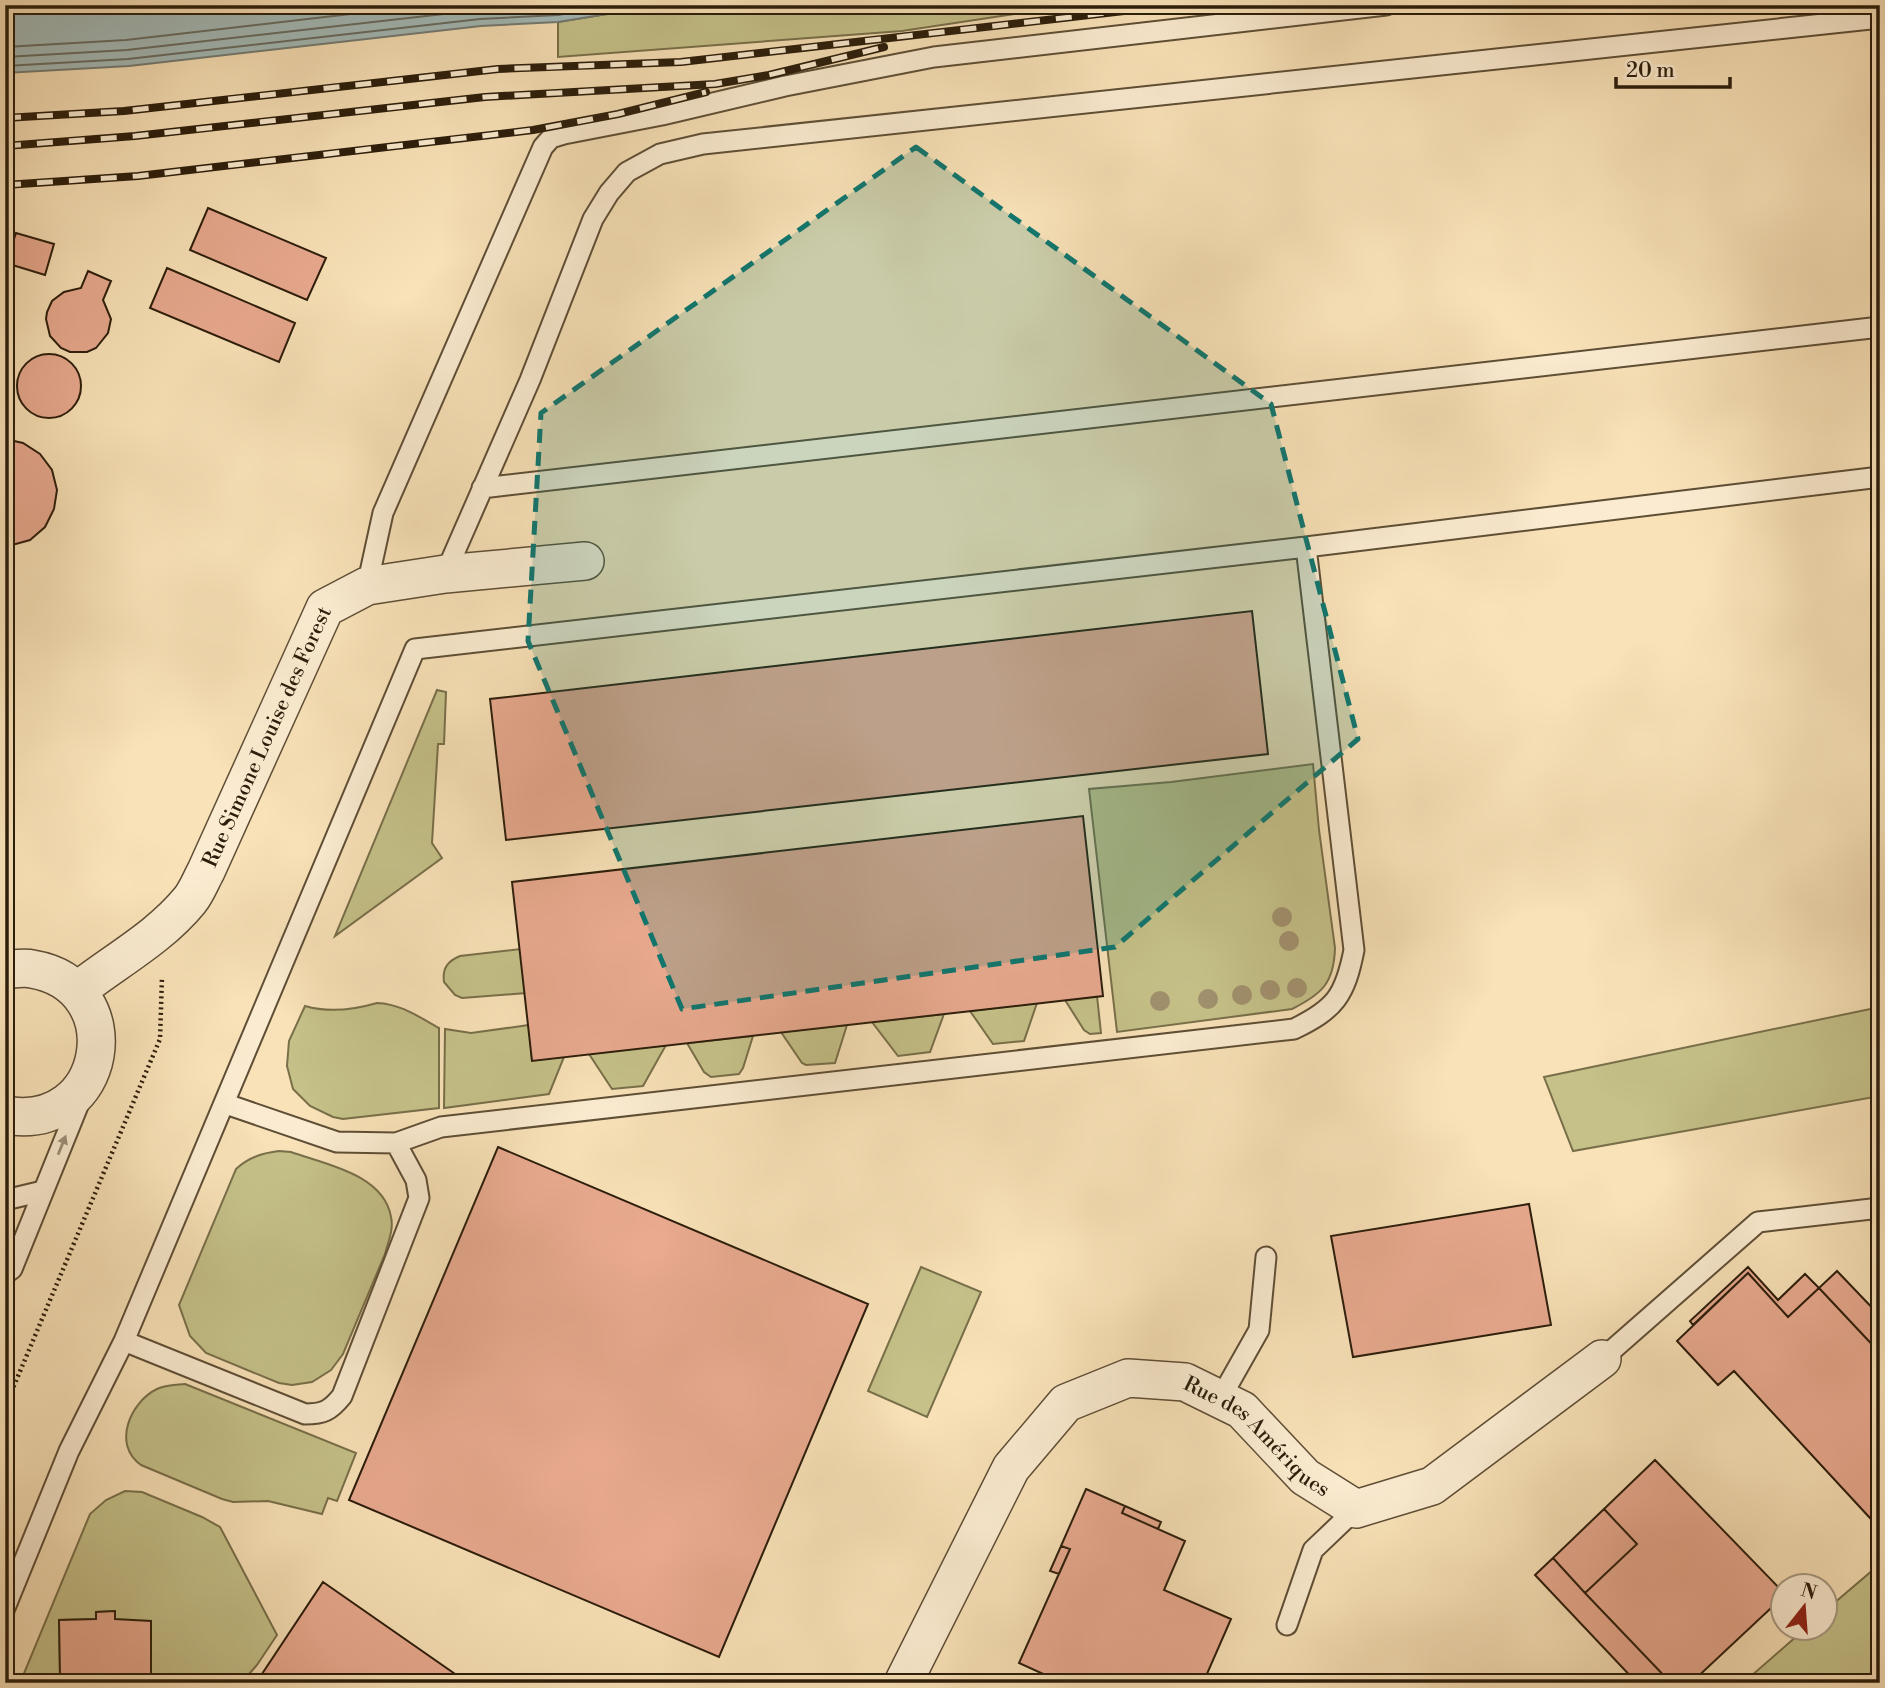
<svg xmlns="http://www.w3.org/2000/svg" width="1885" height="1688" font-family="'Libre Bodoni',serif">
  <rect width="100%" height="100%" fill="#f9e2b8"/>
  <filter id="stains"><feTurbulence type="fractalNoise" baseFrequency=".00286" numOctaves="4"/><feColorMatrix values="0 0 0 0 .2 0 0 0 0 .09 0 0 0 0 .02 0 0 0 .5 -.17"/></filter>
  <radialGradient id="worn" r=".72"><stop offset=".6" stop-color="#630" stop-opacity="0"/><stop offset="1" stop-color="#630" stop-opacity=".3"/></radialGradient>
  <path fill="#c5c189" stroke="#786f4a" stroke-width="2" d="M682,5H1067V6L902,31L558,57V22L644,8Z
    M437,690L446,692L444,744H438L432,843L442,858L335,936Z
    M1313,764L1319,830L1335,948C1334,983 1322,994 1292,1009L1117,1032L1089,789L1171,782Z
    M521,949L526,993L462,998L455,995L444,982C442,968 448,961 460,956Z
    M1097,996L1101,1033L1090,1034L1084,1030L1065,1000Z
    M377,1003C401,1004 419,1017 439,1028V1108L343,1119L333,1117L310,1106L293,1089L287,1066L289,1041L305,1006C329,1013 353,1010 377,1003Z
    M1037,1003L1024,1041L993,1044L970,1011Z
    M1880,1007V1096L1573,1151L1544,1077Z
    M944,1014L930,1052L898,1056L872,1022Z
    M529,1025L532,1060L564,1057L549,1094L444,1108L445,1029L471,1033Z
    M847,1025L835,1063L806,1065L802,1063L781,1032Z
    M753,1036L743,1068L739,1074L711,1077L704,1072L687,1043Z
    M666,1045L643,1086L612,1089L589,1054Z
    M279,1151L291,1152C324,1164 384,1174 391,1217C394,1229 388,1242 385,1254L343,1354L331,1370L312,1382L292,1385L279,1383L206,1353L190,1336L179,1305L236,1169C249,1157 263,1153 279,1151Z
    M921,1267L981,1292L927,1417L868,1391Z
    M185,1384L356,1453L337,1501L328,1498L322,1514L268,1501L233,1502L222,1499L141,1465C112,1445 130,1402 157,1389C165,1385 176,1385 185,1384Z
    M125,1491L142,1492L202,1517L220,1527L277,1635L257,1665L241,1683H151L115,1619V1611L97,1612L96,1619L59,1620L60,1676L54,1683H20L90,1514L106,1500Z
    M1880,1564V1683H1743L1805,1629L1826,1628V1610Z"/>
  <path fill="#a3bbba" stroke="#737c74" stroke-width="2" d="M5,5H681L644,8L558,22L481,26L129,66L5,73Z"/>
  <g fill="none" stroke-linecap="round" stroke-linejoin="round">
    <path stroke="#676c62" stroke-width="2" d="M5,47L126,40L428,5
      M5,57L127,50L479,10L561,5
      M5,66L128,59L480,19L558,15L617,5"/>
  </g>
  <path fill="#e9aa90" stroke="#2b1d0b" stroke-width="2" d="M208,208L326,258L307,300L190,250Z
    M16,233L54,244L45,275L6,263Z
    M167,268L295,323L279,362L150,308Z
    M88,271L111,281L103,300L111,319L108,333L96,348L87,352H70L61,348L50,336L46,319L47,312L52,301L64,292L81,288Z
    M17 386a32 32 0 1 1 64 0a32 32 0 1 1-64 0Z
    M5,439L23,443L40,454L52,470L57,490L54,509L45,527L30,540L5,547Z
    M1252,611L1268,754L506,840L490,699Z
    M1083,816L1103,996L532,1061L512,882Z
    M498,1147L868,1304L719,1657L349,1500Z
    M1529,1204L1551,1325L1353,1357L1331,1236Z
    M1748,1267L1778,1300L1805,1274L1819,1288L1788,1317L1748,1273L1693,1325L1690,1321Z
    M1837,1271L1880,1316V1353L1819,1288Z
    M1748,1273L1788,1317L1819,1288L1880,1353V1509L1870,1518L1734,1371L1718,1385L1677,1341Z
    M1655,1460L1784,1593V1596L1691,1683H1671L1585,1593L1637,1544L1604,1509Z
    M1086,1489L1125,1506L1122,1513L1185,1541L1164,1590L1231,1619L1203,1683H1063L1019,1663L1070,1549L1061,1546Z
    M1125,1506L1161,1522L1158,1529L1122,1513Z
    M1604,1509L1637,1544L1585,1593L1553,1558Z
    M1061,1546L1070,1549L1059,1574L1050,1571Z
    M1553,1558L1585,1593L1671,1683H1637L1535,1575Z
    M323,1582L468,1683H256Z
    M115,1611V1619L151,1621V1683H54L60,1676L59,1620L96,1619V1612Z"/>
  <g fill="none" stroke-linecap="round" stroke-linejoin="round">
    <defs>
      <path id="service" d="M482,488L1880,327
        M445,574L530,380L593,219L609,193L627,172L660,154L703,144L1880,18
        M367,586L383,513L543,147L551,138L564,134L662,115L785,86L934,57L1386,5
        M226,1104L337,1142L396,1143L441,1127L1294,1029C1335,1009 1345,996 1354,950L1306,547
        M5,1200L43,1191
        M5,1274L12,1269L82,1096
        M124,1341L305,1414C323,1414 330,1411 342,1396L419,1198L416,1180L396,1143
        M1602,1359L1758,1222L1880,1208
        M1220,1399L1259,1330L1266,1257
        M5,1608L69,1451L124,1341L415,649L1306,547L1880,477
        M1287,1625L1313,1550L1356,1509"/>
      <g id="minor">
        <path d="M5,970C14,969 24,967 32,969C133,986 108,1134 5,1115"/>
        <path id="s1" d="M77,991C115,961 159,938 190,900C197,891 201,880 206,871L325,608L367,586L445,574L585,561"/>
        <path id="s2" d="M903,1683L1011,1468L1066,1403L1128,1378L1185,1382L1242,1410L1305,1477L1356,1509L1432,1486L1602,1359"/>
      </g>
    </defs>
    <use href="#service" stroke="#5e4e36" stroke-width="23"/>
    <use href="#minor" stroke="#5e4e36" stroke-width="40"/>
    <path stroke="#2b1d0b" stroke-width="4.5" stroke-dasharray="2 3.5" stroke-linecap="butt" d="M5,1407L160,1039L162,977"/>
    <use href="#service" stroke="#fbecd1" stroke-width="19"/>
    <use href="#minor" stroke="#fbecd1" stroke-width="37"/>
    <defs>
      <path id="rail" d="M5,118L124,111L498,69L681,62L1176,5
        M5,146L135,136L485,97L715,84L769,75L884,47
        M5,185L138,176L533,130L618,114L706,92"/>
    </defs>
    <use href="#rail" stroke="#2b1d0b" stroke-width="8"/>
    <use href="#rail" stroke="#fbecd1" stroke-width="5" stroke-dasharray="16" stroke-linecap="butt"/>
  </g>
  <g fill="#a1916e">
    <circle cx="1282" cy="917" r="10"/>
    <circle cx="1289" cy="941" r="10"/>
    <circle cx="1297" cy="988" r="10"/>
    <circle cx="1270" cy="990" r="10"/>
    <circle cx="1242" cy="995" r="10"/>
    <circle cx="1208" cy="999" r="10"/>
    <circle cx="1160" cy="1001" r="10"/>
  </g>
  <defs><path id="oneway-solid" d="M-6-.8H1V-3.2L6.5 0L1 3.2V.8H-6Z" transform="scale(1.75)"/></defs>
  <use fill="#9d8f78" href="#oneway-solid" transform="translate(62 1145) rotate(-68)"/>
  <path fill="#0f766e" fill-opacity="0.2" stroke="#0f766e" stroke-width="5" stroke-dasharray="14 9" stroke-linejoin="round" d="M916,147L1271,404L1358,739L1115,947L682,1009L528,641L541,413Z"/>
  <g text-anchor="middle" stroke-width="6" stroke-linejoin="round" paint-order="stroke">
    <g font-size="21" fill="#2b1d0b" stroke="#fbecd1">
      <text dy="7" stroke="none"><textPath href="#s1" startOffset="326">Rue Simone Louise des Forest</textPath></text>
      <text dy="7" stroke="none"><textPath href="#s2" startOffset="541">Rue des Amériques</textPath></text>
    </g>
  </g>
  <rect width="1885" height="1688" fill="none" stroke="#f9e2b8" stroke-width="28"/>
  <rect x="7" y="7" width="1871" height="1674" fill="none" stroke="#2b1d0b" stroke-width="3.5"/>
  <rect x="14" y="14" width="1857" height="1660" fill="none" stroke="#2b1d0b" stroke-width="2"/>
  <g transform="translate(1804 1607) rotate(17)"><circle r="33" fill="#fbecd1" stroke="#a89982" stroke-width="2"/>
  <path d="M0-5L12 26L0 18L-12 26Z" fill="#8f2418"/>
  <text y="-10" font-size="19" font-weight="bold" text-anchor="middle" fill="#2b1d0b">N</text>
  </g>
  <path d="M1616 77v10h114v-10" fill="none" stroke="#2b1d0b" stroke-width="3.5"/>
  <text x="1626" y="77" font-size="21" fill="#2b1d0b" stroke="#fbecd1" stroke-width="5" paint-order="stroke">20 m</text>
  <rect width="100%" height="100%" filter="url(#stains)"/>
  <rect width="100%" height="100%" fill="url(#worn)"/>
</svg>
